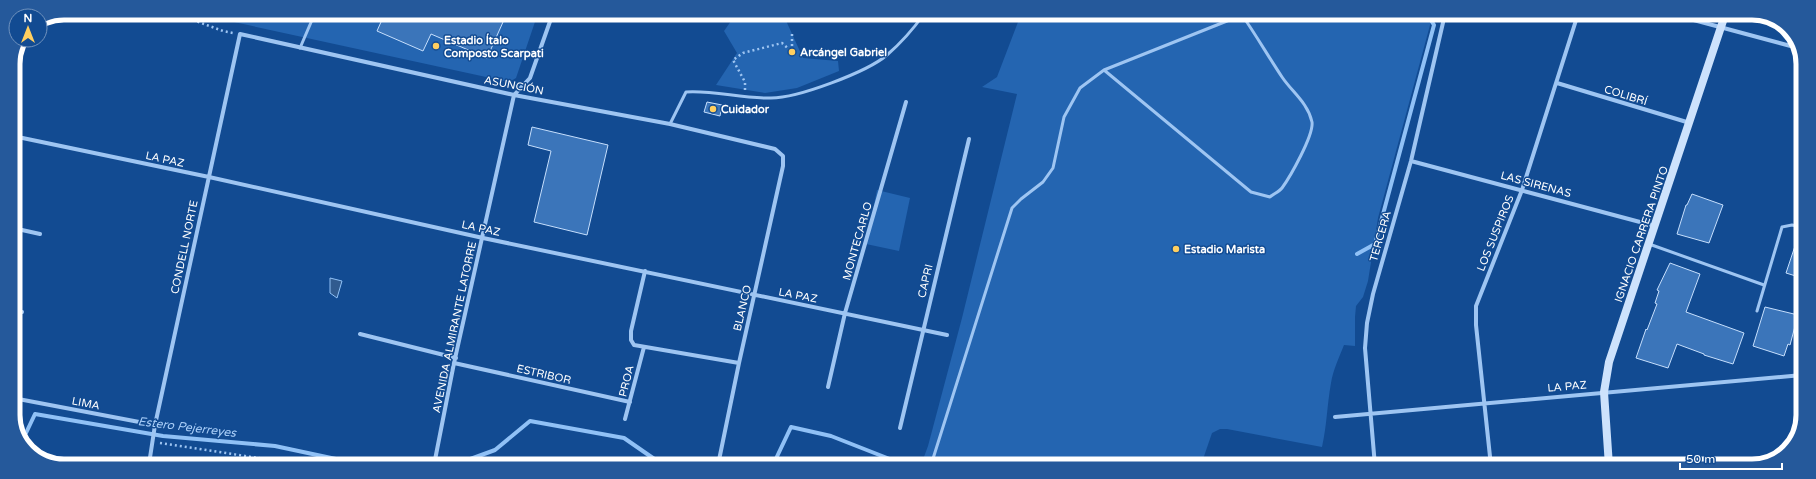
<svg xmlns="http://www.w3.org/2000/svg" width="1816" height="479" font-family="'Varela Round',sans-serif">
  <rect width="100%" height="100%" fill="#124b92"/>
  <path fill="#2465b1" d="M198,13H538L516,78L509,82L197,14Z
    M736,14H783L803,58L838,61L839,71L797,88L765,93L716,85L737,53L724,31Z
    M1021,14H1433L1378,218L1368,281L1363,297L1356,306L1355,317V346L1344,345C1339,358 1333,370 1331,383C1327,405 1327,425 1322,447L1227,429H1220L1212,433L1201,465H921L928,446L962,318L1017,94L982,87L997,77Z
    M877,190L910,198L899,251L866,244Z"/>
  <path fill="#315b8f" stroke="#90c1f6" d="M330,278L342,281L337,298L330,293Z"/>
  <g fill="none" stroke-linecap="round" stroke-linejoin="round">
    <path stroke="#90c1f6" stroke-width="4" d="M1357,254L1375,244L1434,25L1427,14
      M19,433H26L35,414L163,436L275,446L364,465
      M454,465L495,450L530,421L624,438L663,465
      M773,465L791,427L831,436L905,465"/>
  </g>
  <path fill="#3b75ba" stroke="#c6dffd" d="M385,13H507L487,58L431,34L423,51L377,31Z
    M707,102L722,105L720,116L704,112Z
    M532,127L608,145L587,235L534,222L551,151L528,145Z
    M1692,194L1723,205L1709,243L1677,234L1686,205H1687Z
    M1800,231H1802V268L1799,277L1786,273Z
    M1670,263L1700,274L1686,312L1744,333L1733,364L1704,355V354L1677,344L1668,368L1636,358L1646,329L1647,330L1657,304L1655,303L1659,291L1657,290Z
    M1765,307L1798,315L1790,345L1788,344L1784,356L1753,346Z"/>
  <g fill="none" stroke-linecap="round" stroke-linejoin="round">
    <path stroke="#9ec5f2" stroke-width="2.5" stroke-dasharray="2 3" stroke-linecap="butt" d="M174,13L223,31L233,33
      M745,90V82L733,60L743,53L782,43L792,52V34
      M160,443L278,461"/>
    <path stroke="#9ec5f2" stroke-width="3" d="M300,48L315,13
      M670,124L686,92C714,90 742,99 771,98C798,98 867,72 887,55C901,43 914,28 924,14
      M1649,244L1764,285
      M1757,311L1782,227L1792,225L1802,227
      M931,465L1012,208L1021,199L1043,182L1053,168L1064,117L1080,88L1104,70L1251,192L1270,197C1273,194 1279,192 1282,188C1290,177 1314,135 1312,122C1308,103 1292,92 1282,77C1268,56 1256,35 1242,15L1104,70"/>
    <path stroke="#9ec5f2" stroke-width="4" d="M1675,15L1798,48
      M1557,83L1690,123
      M13,136L209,177L483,238L947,335
      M1411,161L1655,226
      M13,228L40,234
      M645,271L631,331V340L634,345L739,363
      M13,310L22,312
      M360,334L456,358
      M454,363L630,402
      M828,387L845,313L906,102
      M13,398L155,425
      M1801,415L1799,389L1802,372
      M1335,417L1802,375
      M625,419L644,347
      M900,428L969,139
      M286,462L300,465
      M149,464L155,425L240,34L514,95L670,124L775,149L783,156V166L739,363L718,465
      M434,465L454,363L514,95L530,78L553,13
      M1375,466L1365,348L1367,323L1373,294L1411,161L1445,14
      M1491,466L1476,325V306L1522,190L1578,14"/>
    <path stroke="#cde2fc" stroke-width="8" d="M1609,466L1604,392L1609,362L1725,15"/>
  </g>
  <g fill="#ffcf60" stroke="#124b92" stroke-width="1.5">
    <circle cx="436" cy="46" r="4"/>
    <circle cx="792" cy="52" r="4"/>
    <circle cx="713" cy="109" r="4"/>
    <circle cx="1176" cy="249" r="4"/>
  </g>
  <g text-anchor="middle" stroke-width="3" stroke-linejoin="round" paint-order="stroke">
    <g font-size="11" font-weight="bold" fill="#fff" stroke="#124b92" text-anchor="start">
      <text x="444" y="44">Estadio Ítalo<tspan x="444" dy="13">Composto Scarpati</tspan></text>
      <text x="800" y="56">Arcángel Gabriel</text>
      <text x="721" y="113">Cuidador</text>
      <text x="1184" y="253">Estadio Marista</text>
    </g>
    <g font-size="11" fill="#fff" stroke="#124b92">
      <text transform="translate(514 85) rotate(11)" y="4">ASUNCIÓN</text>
      <text transform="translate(1626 95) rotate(17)" y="4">COLIBRÍ</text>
      <text transform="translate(165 159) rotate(12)" y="4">LA PAZ</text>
      <text transform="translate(1536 184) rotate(15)" y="4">LAS SIRENAS</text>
      <text transform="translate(481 228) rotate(12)" y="4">LA PAZ</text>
      <text transform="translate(1495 233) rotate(-68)" y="4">LOS SUSPIROS</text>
      <text transform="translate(1641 234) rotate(-71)" y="4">IGNACIO CARRERA PINTO</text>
      <text transform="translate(1380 236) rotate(-74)" y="4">TERCERA</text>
      <text transform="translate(857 241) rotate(-74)" y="4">MONTECARLO</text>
      <text transform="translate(184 247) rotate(-78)" y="4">CONDELL NORTE</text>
      <text transform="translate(925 281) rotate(-77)" y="4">CAPRI</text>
      <text transform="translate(798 295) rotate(11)" y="4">LA PAZ</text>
      <text transform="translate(742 308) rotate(-77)" y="4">BLANCO</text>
      <text transform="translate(454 327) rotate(-78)" y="4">AVENIDA ALMIRANTE LATORRE</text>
      <text transform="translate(544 374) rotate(13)" y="4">ESTRIBOR</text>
      <text transform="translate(626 381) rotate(-76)" y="4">PROA</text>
      <text transform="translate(1567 386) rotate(-5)" y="4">LA PAZ</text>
      <text transform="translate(86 403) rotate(11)" y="4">LIMA</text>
    </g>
    <g font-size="12" font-style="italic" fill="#aacff9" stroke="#124b92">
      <text transform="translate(187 427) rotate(7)" y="4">Estero Pejerreyes</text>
    </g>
  </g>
  <path d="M0 0H1816V479H0ZM64 20H1752A44 44 0 0 1 1796 64V415A44 44 0 0 1 1752 459H64A44 44 0 0 1 20 415V64A44 44 0 0 1 64 20Z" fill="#25599b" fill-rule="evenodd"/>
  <path fill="none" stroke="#fff" stroke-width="5" d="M64 20H1752A44 44 0 0 1 1796 64V415A44 44 0 0 1 1752 459H64A44 44 0 0 1 20 415V64A44 44 0 0 1 64 20Z"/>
  <g transform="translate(28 28)"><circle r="19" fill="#124b92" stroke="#7193be"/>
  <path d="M0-3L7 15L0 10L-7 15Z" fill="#ffcf60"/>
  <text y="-6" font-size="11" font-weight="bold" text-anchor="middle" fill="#ffffff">N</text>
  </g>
  <path d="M1680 463v6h102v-6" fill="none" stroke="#ffffff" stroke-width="2"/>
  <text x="1686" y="463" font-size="12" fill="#ffffff" stroke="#124b92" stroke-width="3" paint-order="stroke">50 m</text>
</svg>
